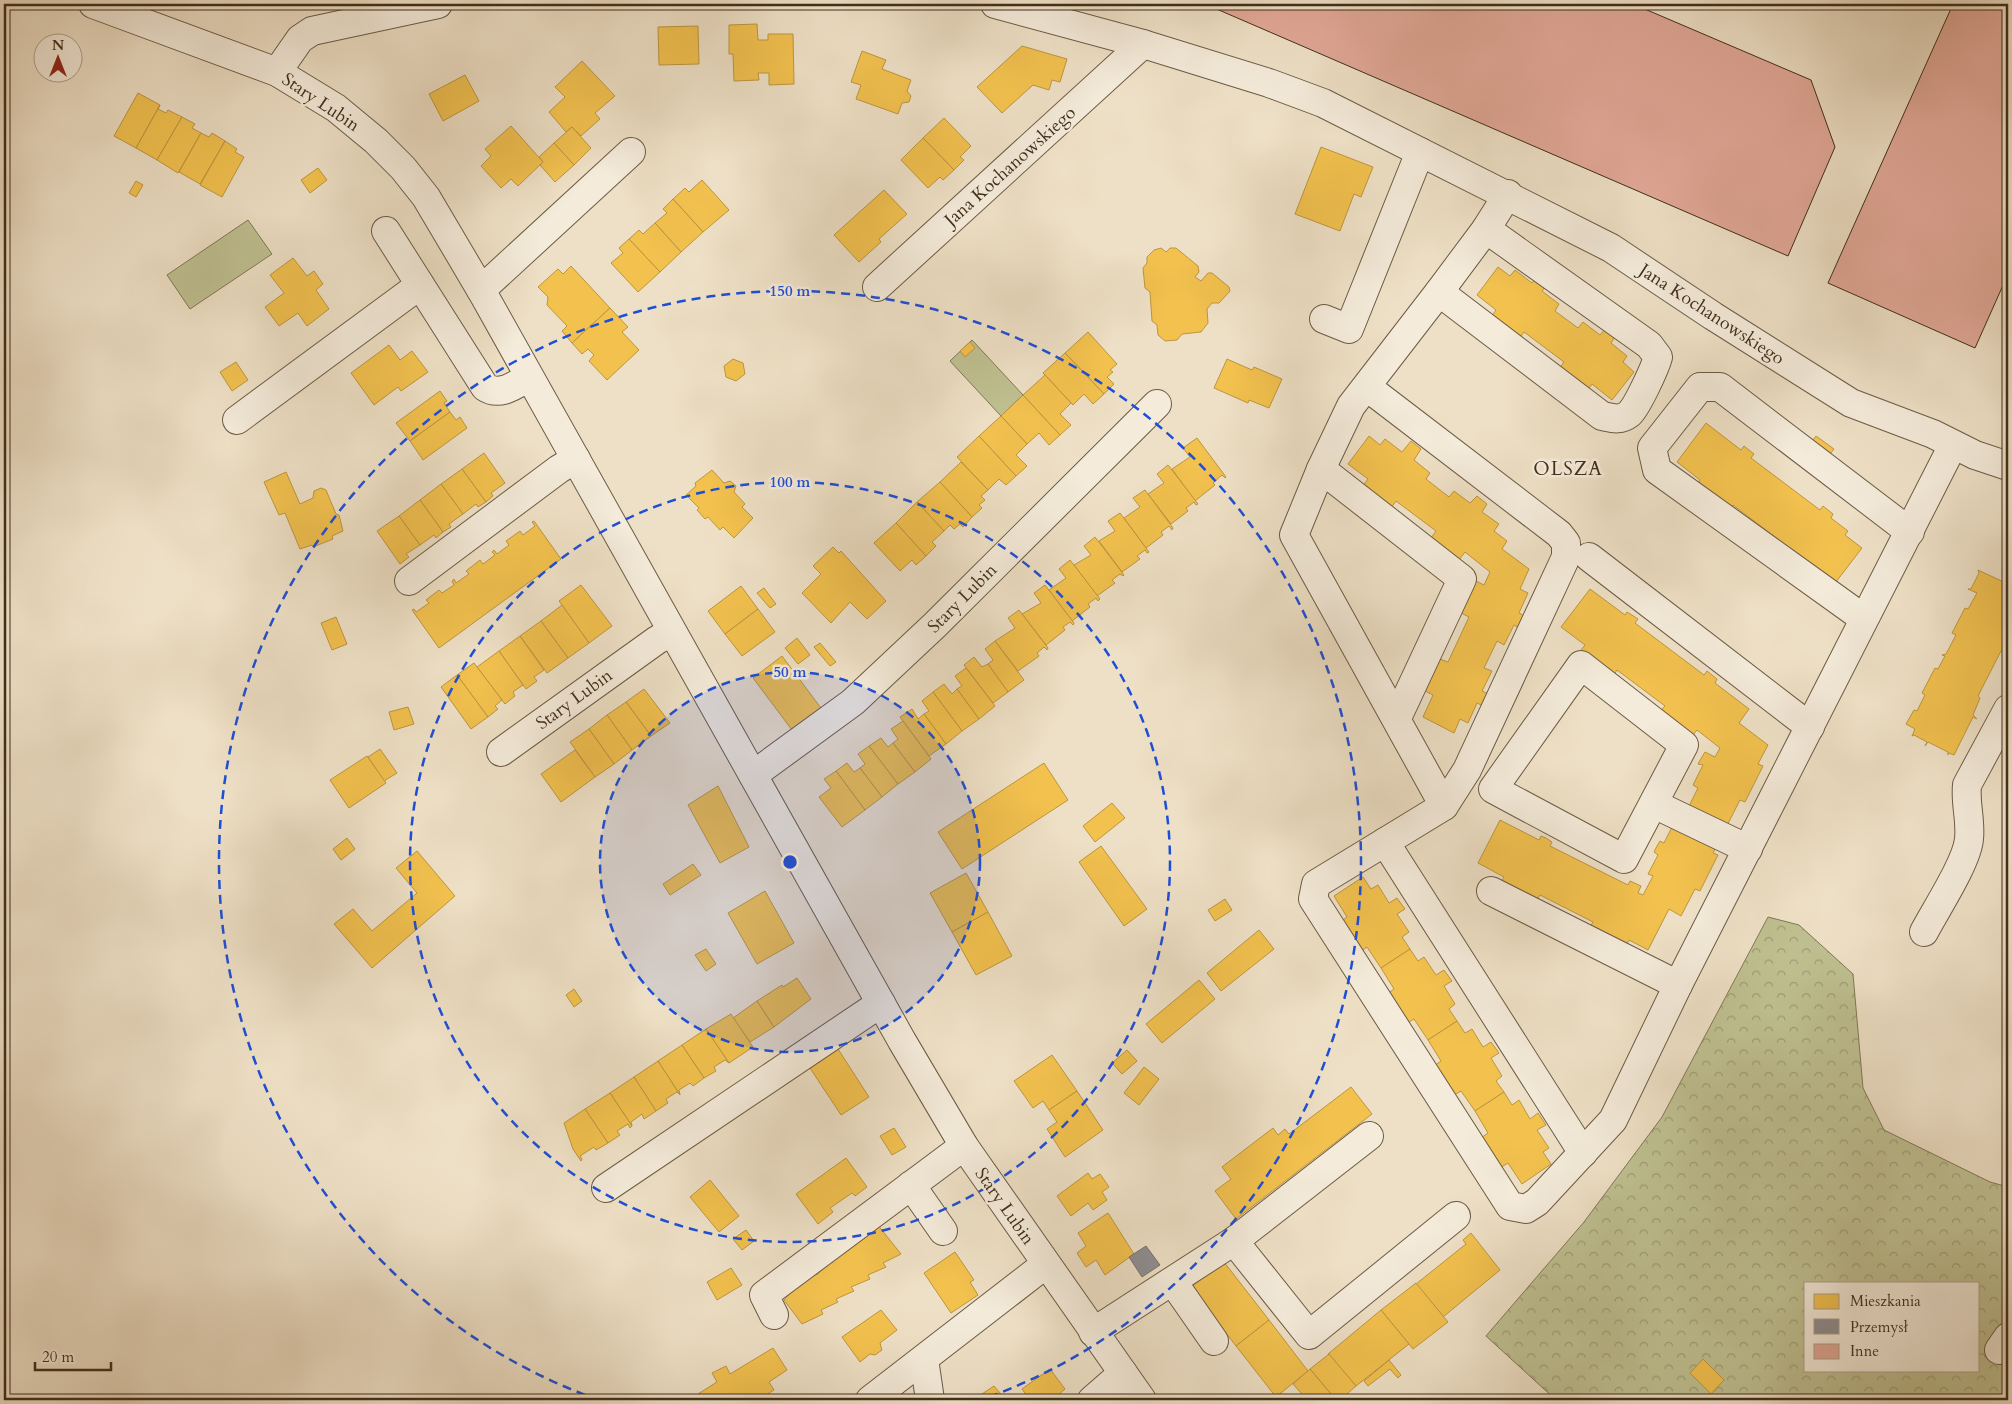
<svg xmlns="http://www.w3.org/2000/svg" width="2012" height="1404" font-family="Cardo,serif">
<defs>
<pattern id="forest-crowns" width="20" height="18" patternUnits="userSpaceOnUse" patternTransform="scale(1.25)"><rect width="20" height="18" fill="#bfc091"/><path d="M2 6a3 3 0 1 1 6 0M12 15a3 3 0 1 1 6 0" fill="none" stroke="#9d9c76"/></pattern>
</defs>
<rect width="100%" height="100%" fill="#eee0c6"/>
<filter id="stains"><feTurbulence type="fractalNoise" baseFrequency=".004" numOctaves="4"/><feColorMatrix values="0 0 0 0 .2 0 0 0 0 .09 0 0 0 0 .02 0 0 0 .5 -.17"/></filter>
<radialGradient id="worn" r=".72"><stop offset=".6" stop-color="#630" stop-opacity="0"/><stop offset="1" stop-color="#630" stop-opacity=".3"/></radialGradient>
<g fill="#bfc091" stroke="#807856">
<path d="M248,220L272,254L190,309L167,275Z"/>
<path d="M972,340L1023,395L1001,416L950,361Z"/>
</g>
<path fill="url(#forest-crowns)" stroke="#807856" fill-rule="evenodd" d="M1768,917L1799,925L1853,974L1863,1088L1884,1130L1990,1182L2008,1187V1400H1556L1486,1336L1584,1222L1662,1117ZM1806,1283H1978V1370H1806Z"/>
<g fill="#f2c14e" stroke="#bd953e">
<path d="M757,24L758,40H768V34H793L794,84L769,85V73H758L759,80L734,81L733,54H729V25Z"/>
<path d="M698,26L699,64L659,65L658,27Z"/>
<path d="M1022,46L1067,59L1060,82L1052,80L1049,90L1033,85L1002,113L977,87Z"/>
<path d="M862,51L886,60L882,69L911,80L907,91L911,96L909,102L902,103L898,114L856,99L861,85L851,82Z"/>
<path d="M582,61L615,96L595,113L600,119L581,136L572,127L566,132L549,112L565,97L555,87Z"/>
<path d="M465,75L479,101L443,121L429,94Z"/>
<path d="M138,93L160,105L136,148L114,136Z"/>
<path d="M160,105L158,109L166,113L168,110L182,117L157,160L136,148Z"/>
<path d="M182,117L195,124L192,128L201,133L178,173L157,160Z"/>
<path d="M944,118L971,146L960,157L964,160L954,170L923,138Z"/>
<path d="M511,126L543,162L518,186L511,179L501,188L481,166L491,156L485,149Z"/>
<path d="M572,127L591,148L574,165L554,143Z"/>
<path d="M201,133L209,137L212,133L225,141L200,184L179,172Z"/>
<path d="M923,138L954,170L943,180L940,177L928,188L901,160Z"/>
<path d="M225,141L237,149L235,152L244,157L222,197L200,185Z"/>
<path d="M554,143L574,165L555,182L540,165L543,162L539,157Z"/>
<path d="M1321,147L1373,167L1361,197L1354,194L1340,231L1295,214Z"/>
<path d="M318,168L327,180L310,193L301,180Z"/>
<path d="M702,180L729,210L703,232L673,199L685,188L689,192Z"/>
<path d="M136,181L143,185L136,197L129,193Z"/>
<path d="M884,190L907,214L879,239L881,242L859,262L834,235Z"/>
<path d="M673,199L703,232L681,252L655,223L667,213L663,209Z"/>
<path d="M655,223L681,252L660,272L629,239L639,230L643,234Z"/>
<path d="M629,239L660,272L638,292L611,263L623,253L619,248Z"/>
<path d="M1161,248L1166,252L1170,248H1176L1198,266L1199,272L1195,277L1201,281L1208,273H1212L1229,287L1230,291L1219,303H1212L1207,309L1208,323L1201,332L1182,334L1177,340L1165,341L1158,335L1157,325L1152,321L1150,292L1145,288L1143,268L1147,263V257L1154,250Z"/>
<path d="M293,258L307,276L314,271L323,284L316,290L329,309L307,326L298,313L279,326L265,307L284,293L270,275Z"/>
<path d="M571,266L610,308L572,343L562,331L567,326L547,305L548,297L538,287L558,269L563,274Z"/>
<path d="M1498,267L1510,276L1515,270L1532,283L1538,276L1548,284L1542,291L1559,304L1555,311L1578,328L1583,322L1600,335L1606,328L1616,335L1611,343L1627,356L1623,362L1634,372L1612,400L1592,384L1586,392L1558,370L1564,362L1524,332L1519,339L1491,317L1496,310L1477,295Z"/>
<path d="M610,308L628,327L622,332L639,350L607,380L589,361L594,355L588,349L582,354L572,343Z"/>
<path d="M1088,332L1117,364L1110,370L1113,372L1107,377L1114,384L1104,394L1065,353Z"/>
<path d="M970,342L975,348L965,357L960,351Z"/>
<path d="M389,345L400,360L412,351L428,372L401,391L398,387L374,405L351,373Z"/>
<path d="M1065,353L1104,394L1093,404L1084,394L1073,405L1043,373Z"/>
<path d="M733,359L743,363L745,374L736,381L726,377L724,366Z"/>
<path d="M1227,359L1252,370L1254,367L1282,379L1269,408L1249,400L1248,403L1214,388Z"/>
<path d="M236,362L248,380L232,391L220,372Z"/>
<path d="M1045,375L1071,403L1060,414L1071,425L1060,435L1023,395Z"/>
<path d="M440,391L447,401L444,403L450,412L410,441L396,423Z"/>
<path d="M1023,395L1060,435L1049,445L1039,433L1027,444L1001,416Z"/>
<path d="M450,412L456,420L460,417L467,428L423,460L410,441Z"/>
<path d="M1001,416L1027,444L1016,455L1027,466L1016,476L979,436Z"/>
<path d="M1706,423L1741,450L1744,446L1754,454L1751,458L1820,510L1823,506L1833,514L1831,518L1848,531L1845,535L1862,548L1836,582L1776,545L1779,540L1733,505L1729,509L1697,485L1700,480L1677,462Z"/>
<path d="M979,436L1016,476L1006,485L999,479L988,490L957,457Z"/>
<path d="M1369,436L1380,445L1385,439L1402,452L1411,441L1421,449L1414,460L1430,473L1426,479L1449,497L1454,491L1470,503L1477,496L1487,504L1482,512L1499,524L1494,531L1507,541L1502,549L1529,569L1520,589L1528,593L1519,613L1527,617L1521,629L1514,625L1504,645L1497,641L1484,668L1492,671L1482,691L1491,695L1485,707L1477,703L1468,723L1460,719L1454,733L1423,717L1433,695L1425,691L1440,659L1448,662L1469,617L1461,613L1476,581L1484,585L1490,572L1465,552L1459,560L1431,538L1436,531L1396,501L1391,508L1362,487L1368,479L1348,464Z"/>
<path d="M1816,436L1834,449L1827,458L1809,445Z"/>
<path d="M1197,438L1226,477L1225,478L1222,475L1213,483L1215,485L1195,501L1172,469L1190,457L1183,448Z"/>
<path d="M484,453L505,483L491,493L493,496L486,502L462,469Z"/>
<path d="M961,462L988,490L981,496L985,500L979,505L982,508L972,517L940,482Z"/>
<path d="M1168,465L1198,504L1196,505L1194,502L1186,508L1188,511L1171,524L1148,494L1164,483L1157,474Z"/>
<path d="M462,469L486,502L478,507L476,504L463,514L441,484Z"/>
<path d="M712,470L724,483L730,481L736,486L734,492L745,504L742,507L753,518L734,538L723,527L720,530L708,517L705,519L697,510L699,508L686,495L696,486L695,483Z"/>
<path d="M286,472L300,504L313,498L314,491L321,488L326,490L336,514L339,515L343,531L332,536L333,539L313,547L312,545L300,549L285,513L279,515L264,482Z"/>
<path d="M940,482L972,517L963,527L960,524L954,529L950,525L944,531L917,502Z"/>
<path d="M441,484L463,514L449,524L451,527L443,532L420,500Z"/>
<path d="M1145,490L1173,528L1172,530L1169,526L1161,532L1163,535L1146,548L1124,518L1140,507L1133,498Z"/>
<path d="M420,500L443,532L436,538L434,535L420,545L399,516Z"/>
<path d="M917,502L944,531L932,542L936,546L926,556L896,523Z"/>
<path d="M1120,513L1149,552L1147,553L1145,550L1137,556L1140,559L1122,572L1099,541L1115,531L1108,521Z"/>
<path d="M399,516L420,545L406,554L409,557L400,564L377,531Z"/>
<path d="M534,521L561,559L439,648L412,610L414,609L416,612L429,603L426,600L439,590L442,593L454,585L452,581L454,579L456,583L469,574L466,571L480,560L483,564L495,555L492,552L494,550L497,554L509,545L506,541L520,531L523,535L535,526L532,522Z"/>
<path d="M896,523L926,556L916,565L912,560L900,571L874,543Z"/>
<path d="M1095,537L1124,575L1123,576L1120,574L1112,580L1115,583L1097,596L1074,565L1091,555L1084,546Z"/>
<path d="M833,547L839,553L841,551L886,601L867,619L850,602L831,623L802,593L821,574L813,566Z"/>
<path d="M1070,560L1100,599L1098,601L1096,598L1088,604L1090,607L1072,621L1049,590L1066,578L1059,569Z"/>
<path d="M1978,570L2008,584V647L2003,652L2001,651L1978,696L1980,698L1973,715L1977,719L1973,717L1954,755L1949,753L1948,755V752L1928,742L1925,746L1927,742L1914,735L1912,736L1915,729L1906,724L1914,710L1917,711L1925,695L1922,693L1935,668L1938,669L1945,656L1942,655L1946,654L1956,635L1952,633L1965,608L1968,609L1977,593L1968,589H1971L1979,573Z"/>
<path d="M581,585L612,626L589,643L559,601Z"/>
<path d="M1045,585L1074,623L1073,625L1070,622L1063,627L1065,630L1046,645L1022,614L1041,603L1034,593Z"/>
<path d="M741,586L758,609L725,634L708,611Z"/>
<path d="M764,588L776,604L770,608L757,593Z"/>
<path d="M1590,589L1625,615L1627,612L1638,619L1635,623L1704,675L1707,671L1717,679L1715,683L1749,709L1739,723L1768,745L1758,764L1763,766L1745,802L1740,800L1713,853L1718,855L1700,891L1695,889L1681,916L1669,909L1648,950L1629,940L1626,946L1590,927L1593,922L1540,895L1537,900L1501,882L1504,877L1478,863L1500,820L1539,840L1541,836L1546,838L1552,842L1550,846L1628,885L1630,881L1641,886L1638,893L1643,895L1653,876L1648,874L1658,855L1654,852L1657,846L1660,841L1664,843L1674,823L1679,826L1698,788L1693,785L1703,765L1698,764L1702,757L1705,752L1715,757L1720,748L1697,730L1693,735L1661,710L1665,706L1617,670L1614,675L1581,650L1585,645L1561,627Z"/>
<path d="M562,605L589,643L568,658L541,621Z"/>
<path d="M758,609L775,632L742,656L725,634Z"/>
<path d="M1019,610L1048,648L1047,650L1044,647L1037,653L1039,656L1018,671L995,641L1015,628L1008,618Z"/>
<path d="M336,617L347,644L332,650L321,623Z"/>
<path d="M541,621L568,658L547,673L520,636Z"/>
<path d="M520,636L544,670L534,677L537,681L526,689L499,651Z"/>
<path d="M797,638L810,655L798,664L785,648Z"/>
<path d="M995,641L1024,680L1008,692L988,664L993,660L985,649Z"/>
<path d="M820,643L836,662L830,666L814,647Z"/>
<path d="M499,651L523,685L513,692L515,696L505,704L477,667Z"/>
<path d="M782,656L821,708L792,730L753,678Z"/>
<path d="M974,657L982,667L988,664L1008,692L993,703L964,665Z"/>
<path d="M474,663L502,700L495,706L498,709L488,717L457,675Z"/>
<path d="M966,668L995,706L979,719L957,689L962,686L955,676Z"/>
<path d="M457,675L488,717L471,729L441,687Z"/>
<path d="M944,684L952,694L957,689L979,719L962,731L933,692Z"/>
<path d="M644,689L670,723L651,736L626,702Z"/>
<path d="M933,692L962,731L946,744L924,714L929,711L922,701Z"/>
<path d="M626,702L651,736L632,750L607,715Z"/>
<path d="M408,707L414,724L394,730L389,712Z"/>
<path d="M912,709L918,719L924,714L946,744L929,756L900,717Z"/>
<path d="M607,715L632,750L614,764L589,729Z"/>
<path d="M903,721L931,759L915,772L893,743L898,739L891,729Z"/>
<path d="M589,729L614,764L595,777L570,742Z"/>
<path d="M881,738L888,747L893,743L915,772L898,784L869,746Z"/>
<path d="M869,746L898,784L882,797L860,768L865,764L858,754Z"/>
<path d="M380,749L397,773L384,781L368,757Z"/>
<path d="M575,750L595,777L561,802L541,774Z"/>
<path d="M367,756L386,783L349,808L330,780Z"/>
<path d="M847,763L854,772L860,768L882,797L865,810L836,771Z"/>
<path d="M1044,763L1068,800L962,869L938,832Z"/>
<path d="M836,771L865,810L842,827L819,797L831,788L824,779Z"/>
<path d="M718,786L749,847L720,863L688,805Z"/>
<path d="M1112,803L1125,818L1095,842L1083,826Z"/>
<path d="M347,838L355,849L341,860L333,849Z"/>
<path d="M1101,846L1147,909L1124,926L1079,862Z"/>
<path d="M417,851L455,896L372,968L334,924L353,909L372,931L417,893L396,868Z"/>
<path d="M693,864L701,875L670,895L663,884Z"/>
<path d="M966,873L988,912L952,932L930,893Z"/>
<path d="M1363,877L1371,889L1378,885L1389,903L1397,898L1405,909L1397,914L1409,932L1402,937L1410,949L1381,968L1367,947L1360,952L1340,922L1347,917L1334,896Z"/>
<path d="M765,891L794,943L757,964L728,913Z"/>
<path d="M1225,899L1232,910L1215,921L1208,910Z"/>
<path d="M988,912L1012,956L976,975L952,932Z"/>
<path d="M1259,930L1274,949L1221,991L1207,973Z"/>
<path d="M706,949L716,964L706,971L695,955Z"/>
<path d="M1410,949L1418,961L1424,957L1436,975L1444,970L1452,981L1444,986L1455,1004L1449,1009L1457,1021L1428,1040L1414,1019L1406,1024L1387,994L1394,989L1381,968Z"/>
<path d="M797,978L811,999L774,1027L757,1001L782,985L783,987Z"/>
<path d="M1199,980L1215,999L1162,1043L1146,1024Z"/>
<path d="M574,989L582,1001L574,1007L566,995Z"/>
<path d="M757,1001L774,1027L750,1042L733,1018Z"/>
<path d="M731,1014L753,1047L729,1063L706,1029Z"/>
<path d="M1457,1021L1465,1033L1472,1029L1483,1047L1491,1042L1499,1053L1491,1058L1502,1076L1496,1081L1504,1092L1475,1111L1461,1091L1453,1096L1434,1066L1441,1061L1428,1040Z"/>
<path d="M706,1029L729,1063L725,1060L714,1067L716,1071L704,1078L682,1045Z"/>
<path d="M682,1045L704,1078L693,1086L690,1083L679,1090L680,1095L658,1061Z"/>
<path d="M838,1049L869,1097L841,1115L810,1068Z"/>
<path d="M1127,1050L1137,1061L1122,1074L1112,1063Z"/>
<path d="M1052,1055L1077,1091L1049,1110L1043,1101L1033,1108L1014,1081Z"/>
<path d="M658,1061L680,1095L677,1092L666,1099L668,1103L656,1111L634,1077Z"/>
<path d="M1144,1067L1159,1079L1139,1105L1124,1093Z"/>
<path d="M634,1077L656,1111L644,1119L642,1114L631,1122L632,1126L610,1093Z"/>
<path d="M1351,1087L1372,1114L1236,1219L1215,1191L1231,1179L1222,1167L1273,1128L1278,1135L1285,1129L1289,1134Z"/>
<path d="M1077,1091L1103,1130L1065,1157L1047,1129L1057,1122L1049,1110Z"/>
<path d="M1504,1092L1512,1105L1519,1100L1530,1119L1538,1113L1546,1125L1537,1130L1549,1148L1543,1152L1551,1164L1522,1184L1508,1163L1500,1168L1481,1138L1488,1133L1475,1111Z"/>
<path d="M610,1093L632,1126L630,1128L628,1124L617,1131L620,1135L608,1143L585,1109Z"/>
<path d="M585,1109L608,1143L596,1150L594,1147L580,1156L582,1159L581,1161L573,1149L564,1123Z"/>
<path d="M894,1128L906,1147L892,1155L880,1136Z"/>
<path d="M846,1158L867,1187L855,1196L852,1193L830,1208L833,1212L818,1224L796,1194Z"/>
<path d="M1088,1173L1092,1179L1100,1174L1109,1187L1102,1192L1107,1200L1093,1210L1088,1203L1071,1216L1057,1196Z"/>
<path d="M710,1180L739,1216L719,1232L690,1197Z"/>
<path d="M1108,1213L1134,1254L1105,1275L1096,1260L1086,1267L1077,1253L1086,1246L1078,1233Z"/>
<path d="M877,1224L901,1254L883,1263L886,1267L868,1275L870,1279L851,1287L854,1291L836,1299L838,1302L821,1310L823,1314L802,1324L784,1300L799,1283L801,1286L814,1271L817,1275L830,1260L832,1263L846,1247L848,1251L862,1236L864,1239Z"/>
<path d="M746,1230L754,1241L742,1250L733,1239Z"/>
<path d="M1471,1233L1500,1270L1443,1317L1416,1284L1466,1244L1463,1240Z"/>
<path d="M955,1252L974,1280L970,1282L978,1295L951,1313L924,1273Z"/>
<path d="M1224,1262L1269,1320L1236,1346L1191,1287Z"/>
<path d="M731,1268L742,1285L717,1300L707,1282Z"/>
<path d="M1416,1283L1448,1322L1413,1349L1381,1310Z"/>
<path d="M881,1310L897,1330L880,1343L882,1350L875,1355L870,1354L860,1362L842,1337Z"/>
<path d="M1381,1310L1409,1344L1356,1386L1328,1354Z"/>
<path d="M1269,1320L1308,1371L1276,1397L1236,1346Z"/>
<path d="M773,1348L787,1370L769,1382L774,1390L758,1400H702L698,1394L717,1382L712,1373L726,1366L730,1374Z"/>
<path d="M1329,1354L1356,1386L1340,1400H1336L1310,1369Z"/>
<path d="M1703,1359L1724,1380L1711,1394L1690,1373Z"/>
<path d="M1389,1360L1401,1375L1398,1378L1390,1369L1368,1386L1364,1381Z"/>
<path d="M1050,1369L1065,1389L1052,1400H1030L1022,1389Z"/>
<path d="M1310,1369L1336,1400H1307L1293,1384Z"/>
<path d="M994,1386L1006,1400H973Z"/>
</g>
<path fill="#8d8d92" stroke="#76716e" d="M1146,1246L1160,1265L1142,1277L1129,1257Z"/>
<g fill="#e1a897" stroke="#402f1a">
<path d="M1205,4H1633L1811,80L1835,147L1788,256Z"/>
<path d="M1953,4H2008V274L1975,348L1828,283Z"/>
</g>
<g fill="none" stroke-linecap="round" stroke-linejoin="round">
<g stroke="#6c5b45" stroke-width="30">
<g id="minor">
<path d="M93,4L277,72L336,108L376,141L403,168L426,197L481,290L902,1041L964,1146L1142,1400"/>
<path d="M995,4L1143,44L1269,83L1323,103L1611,248L1713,316L1851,403L1933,434L1975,455L2008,466"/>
<path d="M277,72L300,39L312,31L438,4"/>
<path d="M386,231L485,387C500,397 515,385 529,377"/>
<path d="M877,287L1143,44"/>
<path d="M481,290L631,152"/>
<path d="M1439,292L1602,416C1612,418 1620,421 1629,414C1637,407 1655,368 1658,357L1649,345L1486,229"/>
<path d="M1324,319L1349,329L1420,152"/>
<path d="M1367,387L1559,534L1566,543V557L1467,770L1444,806L1294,535L1321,469L1351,406L1439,292L1486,229L1508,194"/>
<path d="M237,420L420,285"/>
<path d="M1321,469L1462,579L1397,718"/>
<path d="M1589,557L1810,727"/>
<path d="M409,581L559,469L576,459"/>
<path d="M1863,618L1657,470L1652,448L1700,387H1720L1910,532"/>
<path d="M1581,665L1684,745L1624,859L1493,789Z"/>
<path d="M501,752L657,640L672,632"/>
<path d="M753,775L853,702L935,625L1157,404"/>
<path d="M1654,804L1748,849"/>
<path d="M1444,806L1385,842L1583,1153"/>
<path d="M1385,842L1316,884L1313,899L1510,1206L1526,1209L1537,1202L1613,1120L1678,985L1953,445"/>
<path d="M1491,891L1678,985"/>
<path d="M1924,932C1936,909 1967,862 1969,839C1971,820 1965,803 1967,785L2008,709"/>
<path d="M911,1185L943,1231"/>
<path d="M606,1188L881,1003"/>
<path d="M1234,1241L1309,1335L1456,1216"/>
<path d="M1173,1282L1214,1341"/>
<path d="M774,1315L764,1295L964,1146"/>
<path d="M1093,1332L1234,1241L1369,1136"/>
<path d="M1999,1350L2008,1337"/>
<path d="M924,1359L930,1400"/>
<path d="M870,1400L1046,1264"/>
<path d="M1092,1400L1123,1373"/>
</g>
</g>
<use href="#minor" stroke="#f4ebda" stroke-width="28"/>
</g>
<circle cx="790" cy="862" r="190" fill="#1d4ed8" fill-opacity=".12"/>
<g fill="none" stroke="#1d4ed8" stroke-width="2.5" stroke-dasharray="9 6">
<circle cx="790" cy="862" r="190"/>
<circle cx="790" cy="862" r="380"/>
<path d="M599 1400A571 571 0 1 1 981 1400"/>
</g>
<g text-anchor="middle" stroke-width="5" stroke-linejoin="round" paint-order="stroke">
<g font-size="18" fill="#402f1a" stroke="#f4ebda">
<text transform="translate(321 102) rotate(34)" y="6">Stary Lubin</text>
<text transform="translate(1010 166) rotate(-42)" y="6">Jana Kochanowskiego</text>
<text transform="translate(1712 314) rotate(33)" y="6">Jana Kochanowskiego</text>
<text transform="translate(962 598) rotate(-45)" y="6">Stary Lubin</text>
<text transform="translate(574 699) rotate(-36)" y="6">Stary Lubin</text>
<text transform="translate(1005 1206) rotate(55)" y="6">Stary Lubin</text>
</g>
<g font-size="19" letter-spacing="1" fill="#402f1a" stroke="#f4ebda">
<text x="1568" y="475">OLSZA</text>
</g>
</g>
<circle cx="790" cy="862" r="8" fill="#1d4ed8" stroke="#f4ebda" stroke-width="2.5"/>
<g font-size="15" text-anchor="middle" font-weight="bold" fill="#1d4ed8" stroke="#f4ebda" stroke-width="5" stroke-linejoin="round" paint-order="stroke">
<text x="790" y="296">150 m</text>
<text x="790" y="487">100 m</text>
<text x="790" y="677">50 m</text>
</g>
<rect width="2012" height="1404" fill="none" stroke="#eee0c6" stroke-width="20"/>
<rect x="5" y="5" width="2002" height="1394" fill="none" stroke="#402f1a" stroke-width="2.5"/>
<rect x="10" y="10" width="1992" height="1384" fill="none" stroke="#402f1a"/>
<rect x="1804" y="1282" width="175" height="90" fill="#f4ebda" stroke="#aca08d"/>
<rect x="1814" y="1294" width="25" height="15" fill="#f2c14e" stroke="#aca08d"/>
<text x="1850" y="1306" font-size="15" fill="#402f1a">Mieszkania</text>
<rect x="1814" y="1319" width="25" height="15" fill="#8d8d92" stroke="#aca08d"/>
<text x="1850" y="1332" font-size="15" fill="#402f1a">Przemysł</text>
<rect x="1814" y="1344" width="25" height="15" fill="#e1a897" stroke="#aca08d"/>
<text x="1850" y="1356" font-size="15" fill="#402f1a">Inne</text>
<g transform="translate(58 58)"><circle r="24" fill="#f4ebda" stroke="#aca08d"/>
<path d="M0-4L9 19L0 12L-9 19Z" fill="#8f2418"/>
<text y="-8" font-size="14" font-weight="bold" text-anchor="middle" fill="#402f1a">N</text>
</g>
<path d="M35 1362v8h76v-8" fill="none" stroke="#402f1a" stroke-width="2.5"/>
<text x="42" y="1362" font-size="15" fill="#402f1a" stroke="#f4ebda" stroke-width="4" paint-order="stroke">20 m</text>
<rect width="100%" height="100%" filter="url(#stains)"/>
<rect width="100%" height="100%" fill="url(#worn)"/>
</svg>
